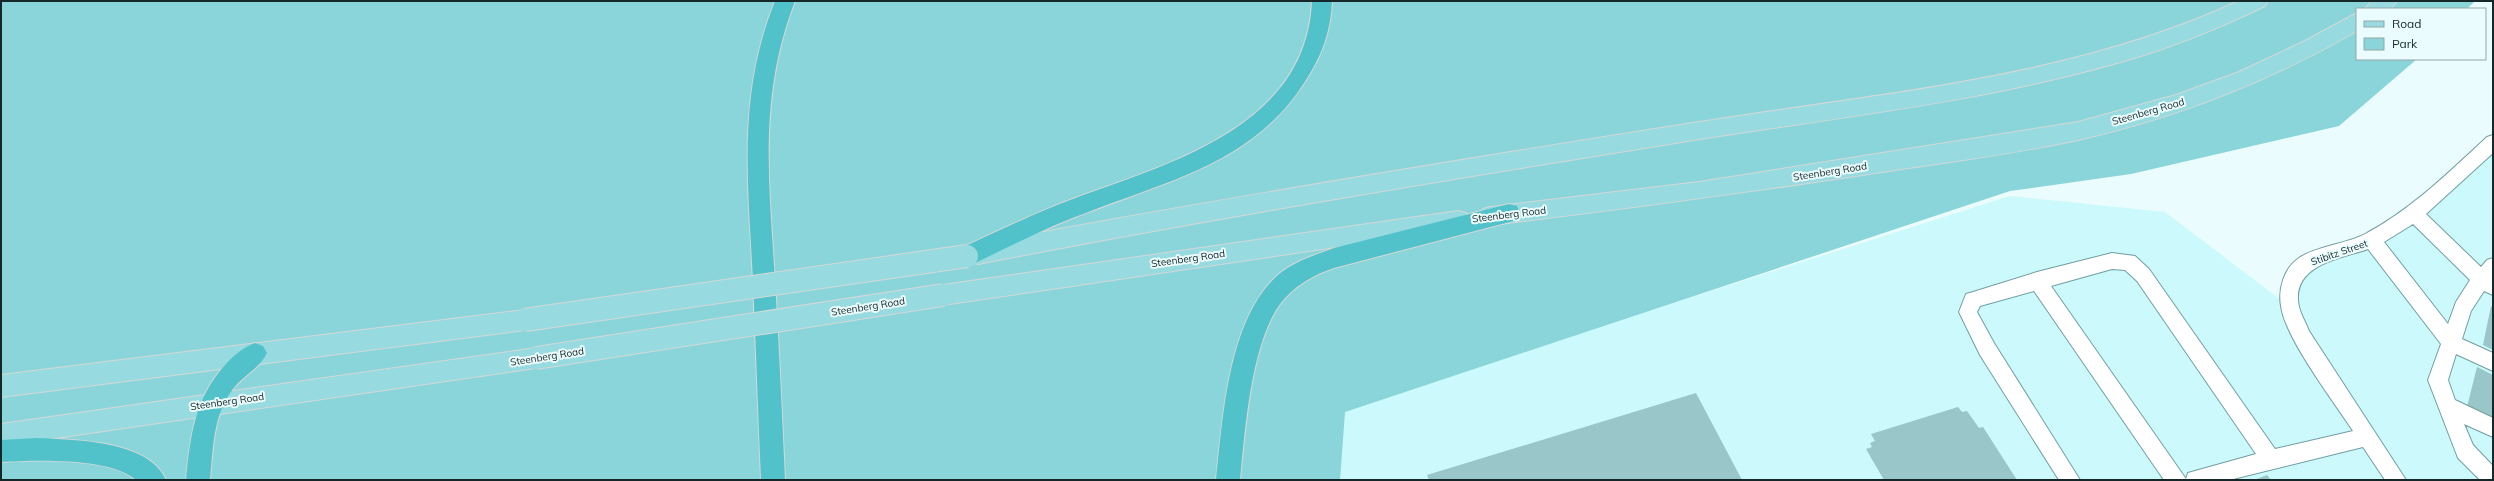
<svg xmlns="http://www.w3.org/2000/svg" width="2494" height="481" font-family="Mulish,sans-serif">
<rect width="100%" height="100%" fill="#eafcfd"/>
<path fill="#cbf9fc" d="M2493,142V480H1338L1343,408L2010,196L2165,212L2290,307L2294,275L2372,240Z"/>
<path fill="#89d5da" d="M1,1H2475L2467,9H2357V59H2417L2339,126L2131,174L2010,191L1345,412L1340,480H1Z"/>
<g fill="#98c6c9">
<path d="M2491,306L2493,308V350L2483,345Z"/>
<path d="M2477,367L2493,375V419L2467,407Z"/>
<path d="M1696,393L1742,480H1429L1427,475Z"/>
<path d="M1958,407L1962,412L1967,411L1979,428L1983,427L2017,480H1884L1866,449L1872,447L1870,443L1875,441L1871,434Z"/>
<path d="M2267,475L2271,480H2254Z"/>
</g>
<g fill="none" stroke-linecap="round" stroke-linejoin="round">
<g stroke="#719ea1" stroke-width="2">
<path id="service" d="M2493,135V153L2426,214L2481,267L2487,260L2493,258V295L2484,291L2471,311L2462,339L2493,353V371L2456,354L2448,380L2455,400L2493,418V437L2464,424L2473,445L2493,466V480H2480L2458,458L2428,380L2441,344L2368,249C2339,259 2290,265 2299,307C2301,315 2306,323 2309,331L2406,480H2385L2363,447L2229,480H2164L2034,291L1980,306L1977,312L1994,343L2080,480H2059L1980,355L1959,312L1966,294L1973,292L2037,272L2112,253L2135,256L2149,269L2275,449L2353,431C2334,402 2285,338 2281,306C2278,289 2284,268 2299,258C2316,246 2348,244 2367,233C2413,208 2449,172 2487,137ZM2413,224L2470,280L2456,302L2448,324L2384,242ZM2112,269L2125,270L2137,281L2256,454L2195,471L2188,473L2186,479L2051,286Z"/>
</g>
<g stroke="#d5d8d8" stroke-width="2">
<g id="primary">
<path d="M2239,1H2268L2265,6C2217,29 2168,49 2117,63C1977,103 1831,118 1688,141C1451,179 1214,218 978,264L970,261L967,254L970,247L978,244C1218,199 1458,160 1699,122C1881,93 2070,79 2239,1Z"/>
<path d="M2372,1H2397L2390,9H2365Z"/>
<path d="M2357,13V31C2270,81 2176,118 2078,140C2009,155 1939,163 1869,174C1743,193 1617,210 1491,225L1483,223L1480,216L1483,209L1491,207L1699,182L2078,122L2176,95L2239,72L2305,41Z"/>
<path d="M1458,211L1466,213L1469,220L1466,227L1458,229L943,305L935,302L932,295L935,288L943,285Z"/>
<path d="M525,310L533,313L536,320L533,327L525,330L1,397V375Z"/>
<path d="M536,348L544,351L548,358L544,365L536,368L1,446V424Z"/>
</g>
</g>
<g stroke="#d5d8d8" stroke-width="2">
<g id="motorway">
<path d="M775,1H795C758,96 769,182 775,281C779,347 782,414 785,480H761C758,414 756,347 753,281C748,181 737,96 775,1Z"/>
<path d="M1312,1H1332C1331,31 1321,58 1304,83C1254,161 1172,180 1091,211C1051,225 1013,245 975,263L967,266L959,263L956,256L959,249C998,231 1037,212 1078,197C1174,162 1307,125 1312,1Z"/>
<path d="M1509,204L1517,206L1520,213L1517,220L1334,268C1316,274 1299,283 1285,298C1251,335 1245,431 1240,480H1216C1223,418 1228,318 1279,274C1295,261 1315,255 1334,248Z"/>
<path d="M255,343L263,346L267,353C260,368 243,376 233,389C213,414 213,449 210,480H186C190,437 195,397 226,364C234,355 244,347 255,343Z"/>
<path d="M37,438C74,440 149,440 166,480H136C111,457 34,460 1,462V440Z"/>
</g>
</g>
<use href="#service" fill="#fff" fill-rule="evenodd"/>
<use href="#primary" fill="#97dadf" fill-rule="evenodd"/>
<use href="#motorway" fill="#52c2ca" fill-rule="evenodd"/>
<g stroke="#d5d8d8" stroke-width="24" stroke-linecap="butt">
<g id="primary-bridge">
<path d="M525,320L967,256"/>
<path d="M536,358L943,295"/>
</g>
</g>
<use href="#primary-bridge" stroke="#97dadf" stroke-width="22"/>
</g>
<g text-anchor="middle" stroke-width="4" stroke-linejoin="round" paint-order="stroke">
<g font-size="10" fill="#152729" stroke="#eafcfd">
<text transform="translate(2148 111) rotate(-16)" y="4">Steenberg Road</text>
<text transform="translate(1830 171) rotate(-9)" y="4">Steenberg Road</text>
<text transform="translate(1509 214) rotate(-7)" y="4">Steenberg Road</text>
<text transform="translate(2339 252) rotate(-19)" y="4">Stibitz Street</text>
<text transform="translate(1188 258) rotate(-8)" y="4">Steenberg Road</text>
<text transform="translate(868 306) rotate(-9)" y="4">Steenberg Road</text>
<text transform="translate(547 356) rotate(-9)" y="4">Steenberg Road</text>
<text transform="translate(227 401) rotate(-8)" y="4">Steenberg Road</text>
</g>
</g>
<rect width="2494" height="481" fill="none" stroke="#152729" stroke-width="4"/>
<rect x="2356" y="8" width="130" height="52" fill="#eafcfd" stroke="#95a7a8"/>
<rect x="2364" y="21" width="20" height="6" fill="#97dadf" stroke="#95a7a8"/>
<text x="2392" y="28" font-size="12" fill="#152729">Road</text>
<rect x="2364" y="38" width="20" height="12" fill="#89d5da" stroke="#95a7a8"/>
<text x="2392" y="48" font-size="12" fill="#152729">Park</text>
</svg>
